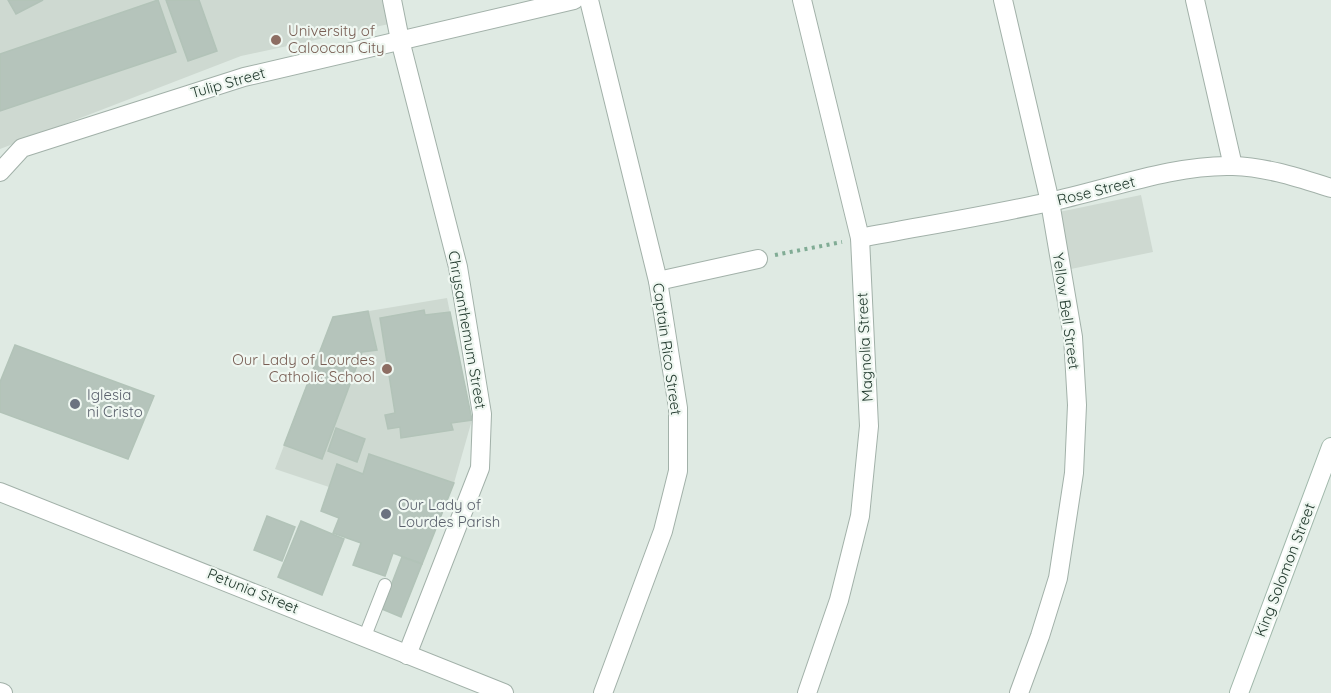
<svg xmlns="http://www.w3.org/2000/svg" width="1331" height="693" font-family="Quicksand,sans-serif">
<rect width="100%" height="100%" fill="#dfeae3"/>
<g fill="#ced9d1">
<path d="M0,0H384L389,24L241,56L0,149Z"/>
<path d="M1141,195L1153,252L1071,269L1059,212Z"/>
<path d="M447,298L472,420L454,483L370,454L363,474L337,464L329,487L275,469L333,317Z"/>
</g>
<g fill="#b5c4bb" stroke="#b2c3b8" stroke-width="1.5">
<path d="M8,0H43L16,14Z"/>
<path d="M158,0L176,52L0,111V54Z"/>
<path d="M166,0H199L217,51L188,61Z"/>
<path d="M424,310L425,315L450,312L472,420L451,423L453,430L401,438L400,427L388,429L385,415L395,413L380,318Z"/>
<path d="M368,311L377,350L362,352L322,459L284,445L333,317Z"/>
<path d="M15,345L154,396L128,459L0,412V382Z"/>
<path d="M336,428L365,439L357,462L328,451Z"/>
<path d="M369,454L454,483L422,564L393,553L385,576L353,565L361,543L333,533L339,518L321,511L337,464L363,474Z"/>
<path d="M267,516L295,527L282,561L254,550Z"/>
<path d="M301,521L344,539L322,595L278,577Z"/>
<path d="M402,557L422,564L401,617L382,609Z"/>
</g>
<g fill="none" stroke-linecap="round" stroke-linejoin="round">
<g stroke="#a2b1a9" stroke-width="14">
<path id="lane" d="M365,636L385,585"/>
</g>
<g stroke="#a2b1a9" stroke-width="20">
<g id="street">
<path d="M392,0L400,40L458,267L482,414L480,468L407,655"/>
<path d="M589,0L658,281L678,408V471L663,531L603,693"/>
<path d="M802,0L860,238L869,426L860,516L839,600L807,693"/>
<path d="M1003,0L1050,202L1073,337L1077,405L1074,473L1058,578L1040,636L1019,693"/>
<path d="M1195,0L1233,166"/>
<path d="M0,172L22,148L244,77L574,0"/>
<path d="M860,238C923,226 986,216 1049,202C1106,190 1175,164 1233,166C1267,167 1299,178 1331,188"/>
<path d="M658,281L758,259"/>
<path d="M0,492L504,693"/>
<path d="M0,692L3,693"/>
</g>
</g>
<g stroke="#a1b8ab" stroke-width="20">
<path id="secondary" d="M1239,693L1331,447"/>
</g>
<path stroke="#81ac95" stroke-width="4" stroke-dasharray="3 4.5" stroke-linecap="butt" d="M775,255L842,242"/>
<use href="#lane" stroke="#fff" stroke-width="12"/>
<use href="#street" stroke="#fff" stroke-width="18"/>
<use href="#secondary" stroke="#fff" stroke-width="18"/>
</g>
<g fill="#8d6e63" stroke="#eff7f1" stroke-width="2">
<circle cx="276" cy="40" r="6"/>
<circle cx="387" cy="369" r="6"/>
</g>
<g fill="#6b7280" stroke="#eff7f1" stroke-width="2">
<circle cx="75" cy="404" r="6"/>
<circle cx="386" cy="514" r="6"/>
</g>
<g text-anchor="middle" stroke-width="4.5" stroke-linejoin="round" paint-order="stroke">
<g font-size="15" fill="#785e54" stroke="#eff7f1" text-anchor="start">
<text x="288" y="36">University of<tspan x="288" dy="17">Caloocan City</tspan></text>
<text x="375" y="365" text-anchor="end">Our Lady of Lourdes<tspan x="375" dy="17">Catholic School</tspan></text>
</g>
<g font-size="15" fill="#21392d" stroke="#eff7f1">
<text transform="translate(228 83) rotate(-16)" y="5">Tulip Street</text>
<text transform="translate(1096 191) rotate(-14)" y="5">Rose Street</text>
<text transform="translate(1066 311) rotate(82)" y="5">Yellow Bell Street</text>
<text transform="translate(467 330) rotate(80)" y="5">Chrysanthemum Street</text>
<text transform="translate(865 347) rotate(-93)" y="5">Magnolia Street</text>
<text transform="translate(667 349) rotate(82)" y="5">Captain Rico Street</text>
<text transform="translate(1285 570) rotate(-69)" y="5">King Solomon Street</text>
<text transform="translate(253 591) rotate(22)" y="5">Petunia Street</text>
</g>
<g font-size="15" fill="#5b616d" stroke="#eff7f1" text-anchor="start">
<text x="87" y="400">Iglesia<tspan x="87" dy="17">ni Cristo</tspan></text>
<text x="398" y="510">Our Lady of<tspan x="398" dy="17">Lourdes Parish</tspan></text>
</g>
</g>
</svg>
